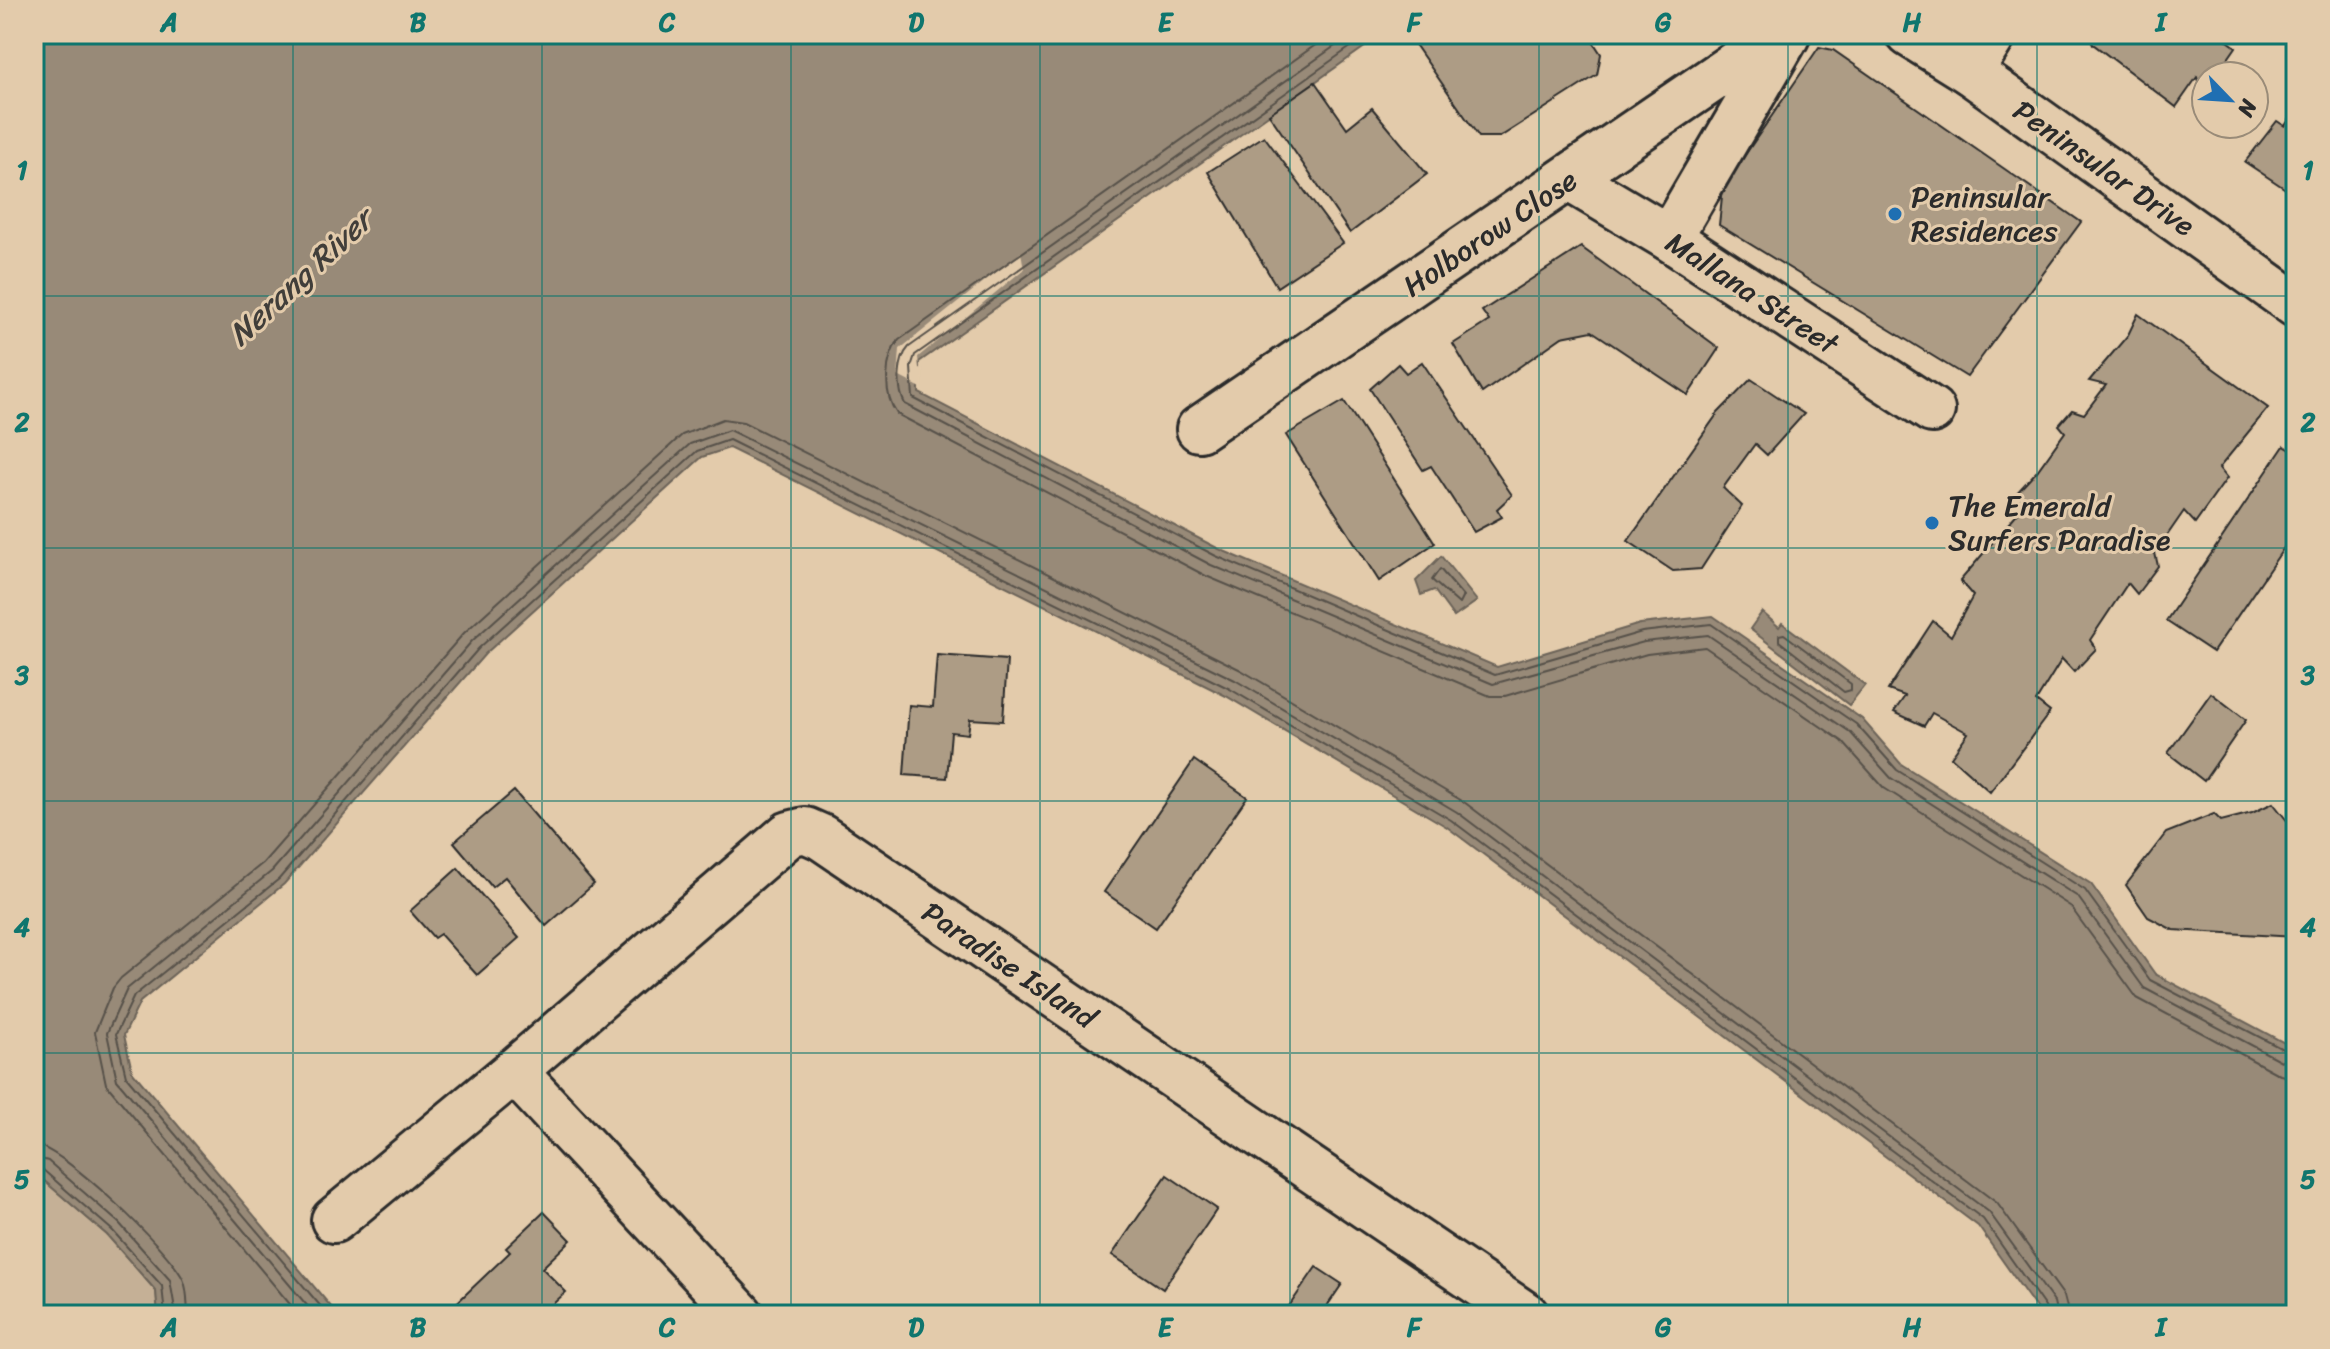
<svg xmlns="http://www.w3.org/2000/svg" width="2330" height="1349" font-family="Sriracha,sans-serif">
<rect width="100%" height="100%" fill="#e3cbab"/>
<filter id="ink" filterUnits="userSpaceOnUse"><feTurbulence type="fractalNoise" baseFrequency=".0125" numOctaves="2"/><feDisplacementMap in="SourceGraphic" scale="16" xChannelSelector="R" yChannelSelector="G"/><feConvolveMatrix kernelMatrix="1 2 1 2 8 2 1 2 1" color-interpolation-filters="sRGB"/></filter>
<g filter="url(#ink)">
<path fill="#c5b096" stroke="#786e60" stroke-width="2" d="M34,1172L107,1235L156,1291L158,1315H34Z"/>
<g fill="#988a78" stroke="#6c6459" stroke-width="2">
<path d="M34,34H1383L919,362V393L1219,549L1497,667L1640,624L1713,616L1862,719L1901,764L2091,884L2155,974L2296,1049V1315H2041L1978,1226L1447,827L1226,696L729,448L702,457L485,654L284,884L140,1002L124,1035L132,1071L338,1315H158L156,1291L107,1235L34,1172Z"/>
<path d="M1441,556L1477,601L1454,617L1434,590L1421,595L1416,581Z"/>
<path d="M1762,612L1779,627L1782,623L1865,685L1849,705L1750,629Z"/>
</g>
<path fill="#e3cbab" d="M1021,252L1024,269L918,357L919,368L923,370V389L898,376L900,349Z"/>
<g fill="none" stroke-linecap="round" stroke-linejoin="round">
<g stroke="#57514a" stroke-width="2">
<path d="M1331,34L899,340C884,358 883,395 897,414L1206,576L1490,696H1505L1647,654L1705,647L1842,741L1884,788L2070,906L2137,998L2280,1075L2296,1078"/>
<path d="M1352,34L909,347C897,360 897,389 905,404L1211,565L1493,684L1644,642L1708,635L1850,732L1891,778L2078,897L2144,988L2285,1063L2296,1066"/>
<path d="M1369,34L915,355L911,367L913,398L1216,556L1495,675L1642,632L1711,624L1856,724L1897,770L2085,890L2150,980L2296,1056"/>
<path d="M1440,569L1463,596L1459,604L1432,580Z"/>
<path d="M1779,635L1784,634L1851,684V690L1844,692L1779,641Z"/>
<path d="M34,1145C62,1146 170,1251 183,1279C188,1289 187,1303 188,1315"/>
<path d="M34,1157L48,1161L119,1223L170,1280L176,1315"/>
<path d="M34,1167L42,1169L112,1230L162,1286L165,1315"/>
<path d="M299,1315L106,1084L95,1032L113,988L121,978L263,863L464,633L682,435L723,419L743,422L1241,670L1464,802L1997,1203L2064,1296L2069,1315"/>
<path d="M315,1315L117,1080L107,1033L127,989L272,871L472,641L690,444L729,430L1235,680L1457,812L1989,1212L2054,1302L2057,1315"/>
<path d="M328,1315L126,1076L116,1034L134,996L279,879L479,648L697,451L729,440L1230,689L1451,820L1983,1219L2045,1307L2047,1315"/>
</g>
</g>
<g fill="#ad9c85" stroke="#2b2b2b" stroke-width="2">
<path d="M1416,34H1588L1601,54L1597,75L1500,137H1479L1412,40Z"/>
<path d="M2089,34H2227L2224,38L2236,47L2216,76H2206L2205,91L2197,77L2176,107L2093,44Z"/>
<path d="M1819,47L1833,50L2081,222L1967,377L1719,225L1723,187Z"/>
<path d="M1315,82L1347,128L1372,108L1427,174L1350,233L1269,114Z"/>
<path d="M2296,108V196L2245,162L2277,121L2285,126Z"/>
<path d="M1264,136L1343,243L1277,287L1208,172Z"/>
<path d="M1581,247L1719,348L1688,395L1592,331L1562,337L1482,393L1453,344L1489,321L1482,311Z"/>
<path d="M2138,314L2268,408L2219,468L2227,478L2195,523L2184,511L2155,553L2158,566L2137,594L2128,583L2090,640L2096,649L2074,672L2062,659L2036,701L2050,712L1990,792L1951,757L1968,733L1932,713L1924,726L1894,712L1905,696L1888,690L1933,621L1951,636L1973,596L1960,581L2025,504L2013,497L2037,471L2065,432L2059,425L2072,410L2084,414L2106,385L2089,381L2128,335Z"/>
<path d="M1422,362L1512,495L1497,509L1502,517L1474,532L1431,466L1423,470L1370,389L1398,364L1406,373Z"/>
<path d="M1751,379L1804,414L1767,455L1755,444L1723,488L1742,506L1701,569L1673,571L1628,541L1718,413Z"/>
<path d="M1344,401L1435,543L1379,581L1286,435Z"/>
<path d="M2284,446L2296,453V530L2213,652L2166,621Z"/>
<path d="M937,655L1007,660L1003,721L970,719L968,734L951,732L947,778L904,775L909,705L933,707Z"/>
<path d="M2211,693L2246,720L2204,781L2168,753Z"/>
<path d="M1194,760L1247,797L1156,928L1104,892Z"/>
<path d="M514,791L594,884L546,926L505,877L492,887L454,842Z"/>
<path d="M2273,803L2296,832V937L2173,930L2148,917L2126,885L2166,833L2214,814L2221,821L2252,813Z"/>
<path d="M458,868L519,938L477,975L440,934L434,938L410,911Z"/>
<path d="M1167,1175L1217,1209L1163,1289L1112,1255Z"/>
<path d="M544,1212L571,1240L542,1268L566,1292L541,1315H444L510,1252L506,1248Z"/>
<path d="M1316,1267L1342,1284L1321,1315H1283Z"/>
</g>
<g fill="none" stroke-linecap="round" stroke-linejoin="round">
<g stroke="#2b2b2b" stroke-width="50">
<g id="minor">
<path d="M1909,34L1970,72L2296,305"/>
<path d="M1970,72L1994,34"/>
<path d="M1570,179L1669,238L1932,410"/>
<path d="M1669,238L1787,36"/>
<path d="M1199,429L1779,34"/>
<path d="M514,1071L741,1315"/>
<path d="M334,1220L514,1071L789,834L805,830L821,837L1526,1315"/>
</g>
</g>
<use href="#minor" stroke="#e3cbab" stroke-width="44"/>
</g>
</g>
<path fill="none" stroke="#0f766e" stroke-width="2" stroke-opacity="0.55" d="M293,34V1315M542,34V1315M791,34V1315M1040,34V1315M1290,34V1315M1539,34V1315M1788,34V1315M2037,34V1315M34,296H2296M34,548H2296M34,801H2296M34,1053H2296"/>
<g fill="#1f6fb2" stroke="#e3cbab" stroke-width="3">
<circle cx="1895" cy="214" r="8"/>
<circle cx="1932" cy="523" r="8"/>
</g>
<g text-anchor="middle" stroke-width="6" stroke-linejoin="round" paint-order="stroke">
<g font-size="30" fill="#2b2b2b" stroke="#e3cbab">
<text transform="translate(2104 168) rotate(35)" y="10">Peninsular Drive</text>
<text transform="translate(1490 233) rotate(-34)" y="10">Holborow Close</text>
<text transform="translate(1752 293) rotate(33)" y="10">Mallana Street</text>
<text transform="translate(1009 965) rotate(34)" y="10">Paradise Island</text>
</g>
<g font-size="30" fill="#2b2b2b" stroke="#e3cbab" text-anchor="start">
<text x="1911" y="207">Peninsular<tspan x="1911" dy="34">Residences</tspan></text>
<text x="1948" y="516">The Emerald<tspan x="1948" dy="34">Surfers Paradise</tspan></text>
</g>
<g font-size="32" font-style="italic" fill="#413e3a" stroke="#e3cbab">
<text transform="translate(300 277) rotate(-43)" y="11">Nerang River</text>
</g>
</g>
<rect width="2330" height="1349" fill="none" stroke="#e3cbab" stroke-width="88"/>
<g transform="translate(2230 100) rotate(115)"><circle r="38" fill="#e3cbab" stroke="#998b78" stroke-width="2"/>
<path d="M0-6L14 30L0 20L-14 30Z" fill="#1f6fb2"/>
<text y="-12" font-size="22" font-weight="bold" text-anchor="middle" fill="#2b2b2b">N</text>
</g>
<rect x="44" y="44" width="2242" height="1261" fill="none" stroke="#0f766e" stroke-width="3"/>
<g font-size="26" text-anchor="middle" font-weight="bold" fill="#0f766e">
<text x="169" y="31">A</text>
<text x="418" y="31">B</text>
<text x="667" y="31">C</text>
<text x="916" y="31">D</text>
<text x="1165" y="31">E</text>
<text x="1414" y="31">F</text>
<text x="1663" y="31">G</text>
<text x="1912" y="31">H</text>
<text x="2161" y="31">I</text>
<text x="22" y="179">1</text>
<text x="2308" y="179">1</text>
<text x="22" y="431">2</text>
<text x="2308" y="431">2</text>
<text x="22" y="684">3</text>
<text x="2308" y="684">3</text>
<text x="22" y="936">4</text>
<text x="2308" y="936">4</text>
<text x="22" y="1188">5</text>
<text x="2308" y="1188">5</text>
<text x="169" y="1336">A</text>
<text x="418" y="1336">B</text>
<text x="667" y="1336">C</text>
<text x="916" y="1336">D</text>
<text x="1165" y="1336">E</text>
<text x="1414" y="1336">F</text>
<text x="1663" y="1336">G</text>
<text x="1912" y="1336">H</text>
<text x="2161" y="1336">I</text>
</g>
</svg>
